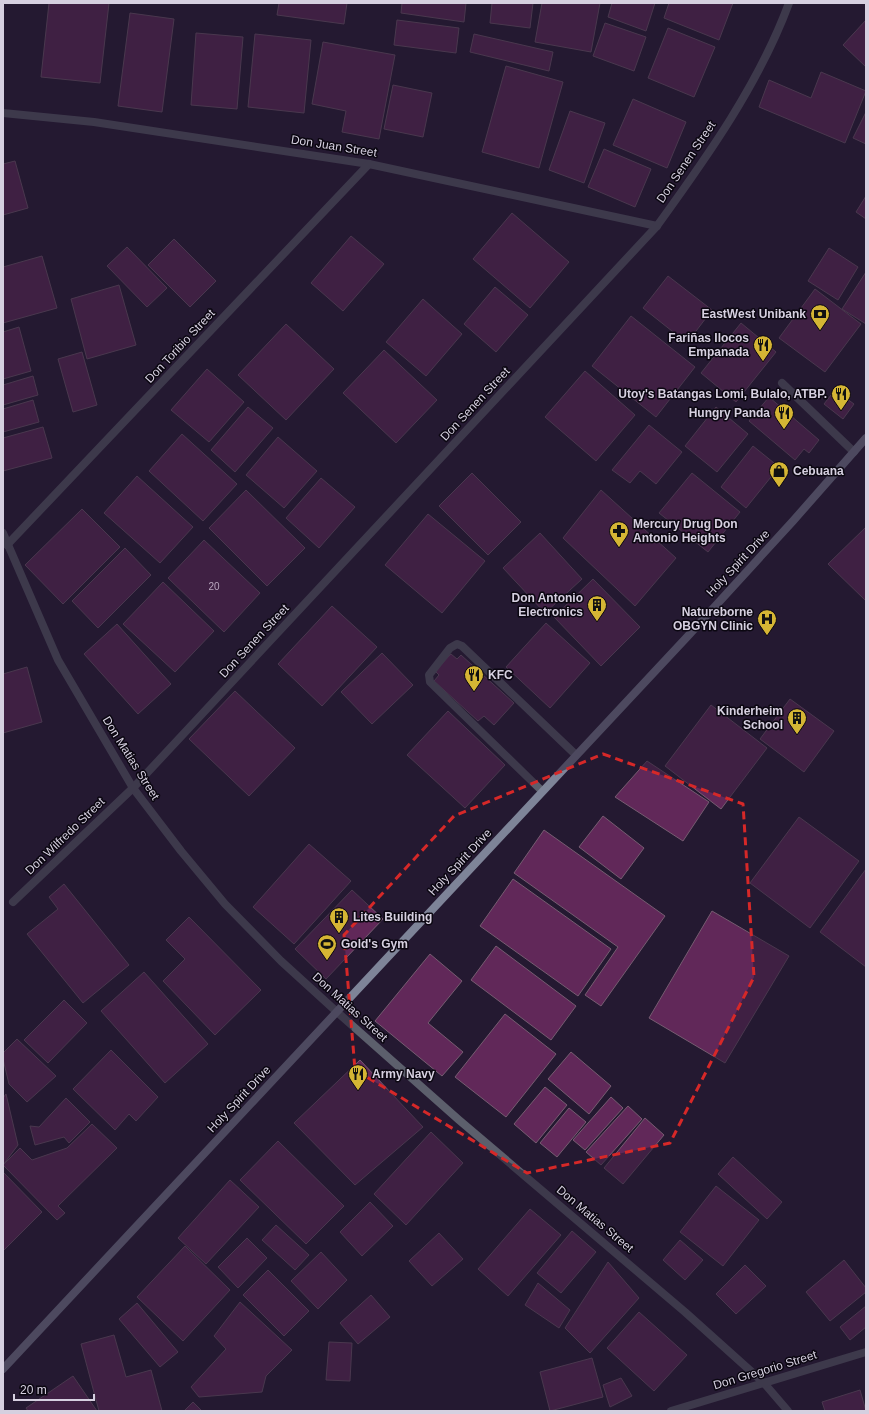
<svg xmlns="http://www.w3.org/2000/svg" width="869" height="1414" font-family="Arial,sans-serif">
<rect width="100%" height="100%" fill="#241931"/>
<g fill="#612859" stroke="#765c71">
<path d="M49,3H109L100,83L41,77Z"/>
<path d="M279,3H347L344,24L277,15Z"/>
<path d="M402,3H466L464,22L401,13Z"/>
<path d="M492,3H533L530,28L490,23Z"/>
<path d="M542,3H600L591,52L535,42Z"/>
<path d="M612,3H655L646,31L608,17Z"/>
<path d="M669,3H733L719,40L664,18Z"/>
<path d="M130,13L174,19L162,112L118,106Z"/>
<path d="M397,20L459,28L456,53L394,45Z"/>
<path d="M866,20V67L843,45Z"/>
<path d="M605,23L646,37L634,71L593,56Z"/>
<path d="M668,28L715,47L694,97L648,78Z"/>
<path d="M196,33L243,37L237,109L191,105Z"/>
<path d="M255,34L311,40L304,113L248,107Z"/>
<path d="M474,34L553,52L549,71L470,52Z"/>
<path d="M323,42L395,55L379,139L342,132L346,111L312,104Z"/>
<path d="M506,66L563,82L539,168L482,152Z"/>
<path d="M821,72L866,91L845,143L759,107L769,80L811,98Z"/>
<path d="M393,85L432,93L423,137L384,129Z"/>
<path d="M633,99L686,122L667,168L613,145Z"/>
<path d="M570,111L605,123L584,183L549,170Z"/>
<path d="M866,112V144L853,138Z"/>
<path d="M604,149L651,169L635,207L588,187Z"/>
<path d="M15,161L28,208L3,215V164Z"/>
<path d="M866,196V219L856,212Z"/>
<path d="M512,213L569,262L530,308L473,259Z"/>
<path d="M351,236L384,264L343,311L311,283Z"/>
<path d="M174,239L216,281L190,307L148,265Z"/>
<path d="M127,247L167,288L147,307L107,266Z"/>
<path d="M829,248L858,267L838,300L808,281Z"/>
<path d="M42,256L57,308L3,323V267Z"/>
<path d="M866,272V324L842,309Z"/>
<path d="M668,276L712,310L687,343L643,308Z"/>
<path d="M119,285L136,345L87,359L71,299Z"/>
<path d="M495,287L528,315L496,352L464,324Z"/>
<path d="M815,289L861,324L825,372L779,338Z"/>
<path d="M423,299L462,334L426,376L386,342Z"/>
<path d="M631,316L695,367L656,417L592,366Z"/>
<path d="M741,323L776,352L736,402L701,373Z"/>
<path d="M286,324L334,369L286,420L238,375Z"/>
<path d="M19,327L31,371L3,379V332Z"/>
<path d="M384,350L437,400L396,443L343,393Z"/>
<path d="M82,352L97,405L73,412L58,359Z"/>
<path d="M207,369L244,402L209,442L171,410Z"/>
<path d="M585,371L635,415L596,461L545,417Z"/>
<path d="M33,376L38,395L3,405V385Z"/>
<path d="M835,390L854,404L843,419L824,404Z"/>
<path d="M769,397L819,440L809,453L804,449L795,460L749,421Z"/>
<path d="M33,400L39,422L3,432V409Z"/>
<path d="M248,407L273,428L235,472L211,450Z"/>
<path d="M716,407L748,434L717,472L685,446Z"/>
<path d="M649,425L682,452L656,484L640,471L630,483L612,470Z"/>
<path d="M43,427L52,458L3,471V438Z"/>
<path d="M182,434L237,484L203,521L149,471Z"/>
<path d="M278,437L317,471L284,508L246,475Z"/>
<path d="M753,446L779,467L746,508L721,487Z"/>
<path d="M472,473L521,522L488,555L439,506Z"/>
<path d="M692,473L740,512L708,552L659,513Z"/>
<path d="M137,476L193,527L160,563L104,513Z"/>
<path d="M321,478L355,507L319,548L286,518Z"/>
<path d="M246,490L305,548L267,586L209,528Z"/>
<path d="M601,490L676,558L635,606L563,538Z"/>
<path d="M82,509L120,547L63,604L25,565Z"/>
<path d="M428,514L485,561L442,613L385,565Z"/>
<path d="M866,527V601L828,564Z"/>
<path d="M540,533L582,579L545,613L503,568Z"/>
<path d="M204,540L260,593L224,632L168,578Z"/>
<path d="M125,548L151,575L98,628L72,601Z"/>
<path d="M593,579L640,627L601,666L554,617Z"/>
<path d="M163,582L214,631L175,672L123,624Z"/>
<path d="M332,606L377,647L322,706L278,664Z"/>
<path d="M546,623L590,663L550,708L506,667Z"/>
<path d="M117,624L171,684L138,714L84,654Z"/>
<path d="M382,653L413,685L372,724L341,692Z"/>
<path d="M451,654L457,659L461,655L514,703L494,725L484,716L478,721L434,681L439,675L435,671Z"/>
<path d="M27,667L42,722L3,733V674Z"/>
<path d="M235,691L295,748L249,796L189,739Z"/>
<path d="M790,699L834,731L804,772L760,739Z"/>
<path d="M711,705L767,748L721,809L665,766Z"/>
<path d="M448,711L505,765L465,808L407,755Z"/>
<path d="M647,761L709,802L683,841L615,797Z"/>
<path d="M603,816L644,848L621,879L579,847Z"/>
<path d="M799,817L859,861L810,928L750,883Z"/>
<path d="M544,830L665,916L601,1006L585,995L618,947L514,873Z"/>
<path d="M309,844L351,881L294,944L253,907Z"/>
<path d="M866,869V967L820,932Z"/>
<path d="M513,879L611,949L578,996L480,926Z"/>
<path d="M64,884L129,965L83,1003L27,934L58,909L49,897Z"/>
<path d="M352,890L383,919L326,979L295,949Z"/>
<path d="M712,911L789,956L725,1063L649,1018Z"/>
<path d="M189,917L261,990L215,1035L163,981L185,959L166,940Z"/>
<path d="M496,946L576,1006L551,1040L471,980Z"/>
<path d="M430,954L462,981L428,1023L463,1052L442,1076L375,1021Z"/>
<path d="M144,972L208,1044L165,1083L101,1011Z"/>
<path d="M64,1000L87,1023L48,1063L24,1040Z"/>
<path d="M505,1014L556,1054L506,1117L455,1077Z"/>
<path d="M17,1039L56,1076L27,1102L9,1084L3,1059V1053Z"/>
<path d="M111,1050L158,1097L136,1121L129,1114L115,1130L73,1089Z"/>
<path d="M571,1052L611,1086L589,1114L548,1079Z"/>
<path d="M360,1060L423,1127L355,1185L294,1123Z"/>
<path d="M545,1087L567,1105L536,1143L514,1124Z"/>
<path d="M6,1094L18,1145L3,1165V1098Z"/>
<path d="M611,1097L623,1108L585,1150L573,1140Z"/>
<path d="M66,1098L90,1122L69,1143L64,1137L35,1145L30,1126L39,1127Z"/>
<path d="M628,1106L642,1119L601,1165L586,1152Z"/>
<path d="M569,1108L586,1122L557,1157L540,1143Z"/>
<path d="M645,1118L664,1135L623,1184L604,1168Z"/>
<path d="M92,1124L117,1148L58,1206L65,1213L57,1220L3,1165L20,1148L32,1160L67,1148Z"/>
<path d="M431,1132L463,1163L406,1225L374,1194Z"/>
<path d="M278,1141L344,1206L306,1244L240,1180Z"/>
<path d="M733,1157L782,1202L767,1219L718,1174Z"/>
<path d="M3,1172L42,1212L3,1251Z"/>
<path d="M230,1180L259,1207L206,1264L178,1238Z"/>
<path d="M716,1186L759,1220L723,1266L680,1232Z"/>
<path d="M370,1202L393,1226L362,1256L340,1232Z"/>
<path d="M530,1209L561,1235L508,1296L478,1269Z"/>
<path d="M276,1225L309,1255L295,1270L262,1240Z"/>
<path d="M572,1231L596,1252L561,1293L537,1273Z"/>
<path d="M439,1233L463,1259L432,1286L409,1261Z"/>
<path d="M247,1238L267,1258L238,1288L218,1267Z"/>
<path d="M680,1240L703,1260L685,1280L663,1260Z"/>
<path d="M185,1246L230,1290L183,1341L137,1297Z"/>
<path d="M321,1252L347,1280L318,1309L291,1281Z"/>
<path d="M844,1260L866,1288V1292L830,1321L806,1292Z"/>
<path d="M608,1262L639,1298L590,1353L565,1328Z"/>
<path d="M745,1265L766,1286L736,1314L716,1294Z"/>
<path d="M268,1270L309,1311L284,1336L243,1295Z"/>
<path d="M538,1283L570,1310L559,1328L525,1305Z"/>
<path d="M371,1295L390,1317L358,1344L340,1323Z"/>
<path d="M240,1302L292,1350L266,1376L262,1392L199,1397L191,1387L226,1349L214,1336Z"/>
<path d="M137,1303L178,1352L160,1367L119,1319Z"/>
<path d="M866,1306V1327L850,1340L840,1327Z"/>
<path d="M639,1312L687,1355L654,1391L607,1348Z"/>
<path d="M114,1335L126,1377L151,1370L162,1411H99L81,1344Z"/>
<path d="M329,1342L352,1343L350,1381L326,1380Z"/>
<path d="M592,1358L603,1397L550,1411L540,1372Z"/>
<path d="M73,1376L97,1411H28L26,1408Z"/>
<path d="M621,1378L632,1396L610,1407L603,1385Z"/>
<path d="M860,1390L866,1411H825L822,1402Z"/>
<path d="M193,1402L202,1411H184Z"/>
</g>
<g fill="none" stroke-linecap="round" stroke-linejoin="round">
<g stroke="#5c5f6c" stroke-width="8">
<path d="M782,383L854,452"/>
<path d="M542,791L430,682L429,675L450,648L457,644L462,646L576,755"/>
</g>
<g stroke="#5c5f6c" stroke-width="8">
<path d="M3,113L94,122L369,164L657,226"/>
<path d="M3,533L58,660L133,788L181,851L225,904L281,961L337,1012L459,1120L685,1312L764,1383L788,1411"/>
<path d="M7,545L369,164"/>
<path d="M13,902L133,788L657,226C707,157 759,84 789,3"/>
<path d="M671,1411L866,1352"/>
</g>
<path stroke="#7e8498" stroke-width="8" d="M3,1369L687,637L793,521L866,438"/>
</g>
<path d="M0 0H869V1414H0ZM603,754L743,804L754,977L670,1143L527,1173L355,1070L344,935L454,816Z" fill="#241931" fill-opacity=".55" fill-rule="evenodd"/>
<path fill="none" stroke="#d62828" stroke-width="3" stroke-dasharray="8 5" stroke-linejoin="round" d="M603,754L743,804L754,977L670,1143L527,1173L355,1070L344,935L454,816Z"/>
<defs>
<g id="bank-pin" transform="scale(1)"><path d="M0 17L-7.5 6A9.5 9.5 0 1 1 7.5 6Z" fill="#d5b534" stroke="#0b0711"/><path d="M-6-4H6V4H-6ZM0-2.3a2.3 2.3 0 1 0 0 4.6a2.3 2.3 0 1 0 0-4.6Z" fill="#111"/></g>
<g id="restaurant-pin" transform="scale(1)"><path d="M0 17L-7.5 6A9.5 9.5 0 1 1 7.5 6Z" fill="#d5b534" stroke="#0b0711"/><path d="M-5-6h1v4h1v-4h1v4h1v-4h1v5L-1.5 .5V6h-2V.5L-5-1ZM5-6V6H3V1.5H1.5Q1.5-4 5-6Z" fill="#111"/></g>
<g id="shop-pin" transform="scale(1)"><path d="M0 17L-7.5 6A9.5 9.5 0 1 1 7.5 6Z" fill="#d5b534" stroke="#0b0711"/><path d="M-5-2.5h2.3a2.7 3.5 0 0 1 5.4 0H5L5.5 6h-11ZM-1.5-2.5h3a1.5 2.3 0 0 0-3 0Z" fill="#111"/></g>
<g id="pharmacy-pin" transform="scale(1)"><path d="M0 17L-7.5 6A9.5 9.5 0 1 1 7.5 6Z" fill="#d5b534" stroke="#0b0711"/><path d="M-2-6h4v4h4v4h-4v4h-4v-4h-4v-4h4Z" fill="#111"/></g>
<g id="building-pin" transform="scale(1)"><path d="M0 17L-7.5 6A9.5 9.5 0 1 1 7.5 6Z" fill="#d5b534" stroke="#0b0711"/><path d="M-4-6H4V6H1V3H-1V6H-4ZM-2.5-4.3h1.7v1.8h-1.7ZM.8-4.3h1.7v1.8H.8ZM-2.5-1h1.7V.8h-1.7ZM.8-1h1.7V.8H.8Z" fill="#111"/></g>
<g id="hospital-pin" transform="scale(1)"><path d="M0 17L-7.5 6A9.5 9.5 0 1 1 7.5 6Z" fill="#d5b534" stroke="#0b0711"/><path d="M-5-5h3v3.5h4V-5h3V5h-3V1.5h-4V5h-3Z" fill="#111"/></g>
<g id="stadium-pin" transform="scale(1)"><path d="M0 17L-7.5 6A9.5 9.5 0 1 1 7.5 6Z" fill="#d5b534" stroke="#0b0711"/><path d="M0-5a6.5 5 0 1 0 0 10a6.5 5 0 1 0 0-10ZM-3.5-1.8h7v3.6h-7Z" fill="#111"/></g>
</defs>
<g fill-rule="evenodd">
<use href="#bank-pin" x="820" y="314"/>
<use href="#restaurant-pin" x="763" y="345"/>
<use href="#restaurant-pin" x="841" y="394"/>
<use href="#restaurant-pin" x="784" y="413"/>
<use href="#shop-pin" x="779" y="471"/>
<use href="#pharmacy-pin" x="619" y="531"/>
<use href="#building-pin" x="597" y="605"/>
<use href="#hospital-pin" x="767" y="619"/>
<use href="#restaurant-pin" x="474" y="675"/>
<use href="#building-pin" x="797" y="718"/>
<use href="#building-pin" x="339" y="917"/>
<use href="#stadium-pin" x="327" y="944"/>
<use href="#restaurant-pin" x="358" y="1074"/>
</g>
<g text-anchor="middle" stroke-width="3" stroke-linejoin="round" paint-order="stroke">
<g font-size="10" fill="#b9a6be">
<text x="214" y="590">20</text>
</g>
<g font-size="12" fill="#d6d0e0" stroke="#0b0711">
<text transform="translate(334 146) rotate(9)" y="4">Don Juan Street</text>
<text transform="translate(686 162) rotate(-56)" y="4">Don Senen Street</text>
<text transform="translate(180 346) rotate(-47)" y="4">Don Toribio Street</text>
<text transform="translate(475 404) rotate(-47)" y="4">Don Senen Street</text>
<text transform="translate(738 563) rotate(-47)" y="4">Holy Spirit Drive</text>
<text transform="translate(254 641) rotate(-47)" y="4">Don Senen Street</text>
<text transform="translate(131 758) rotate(58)" y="4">Don Matias Street</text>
<text transform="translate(65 836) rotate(-44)" y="4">Don Wilfredo Street</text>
<text transform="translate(460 862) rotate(-47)" y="4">Holy Spirit Drive</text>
<text transform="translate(350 1007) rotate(42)" y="4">Don Matias Street</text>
<text transform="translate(239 1099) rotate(-47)" y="4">Holy Spirit Drive</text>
<text transform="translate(595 1219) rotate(40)" y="4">Don Matias Street</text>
<text transform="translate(765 1370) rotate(-17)" y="4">Don Gregorio Street</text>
</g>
<g font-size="12" font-weight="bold" fill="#d6d0e0" stroke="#0b0711" text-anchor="end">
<text x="806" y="318">EastWest Unibank</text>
<text x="749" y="342">Fariñas Ilocos<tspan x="749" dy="14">Empanada</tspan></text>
<text x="827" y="398">Utoy's Batangas Lomi, Bulalo, ATBP.</text>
<text x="770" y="417">Hungry Panda</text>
<text x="793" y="475" text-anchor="start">Cebuana</text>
<text x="633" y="528" text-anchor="start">Mercury Drug Don<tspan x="633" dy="14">Antonio Heights</tspan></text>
<text x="583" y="602">Don Antonio<tspan x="583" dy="14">Electronics</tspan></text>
<text x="753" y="616">Natureborne<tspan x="753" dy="14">OBGYN Clinic</tspan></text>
<text x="488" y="679" text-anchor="start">KFC</text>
<text x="783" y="715">Kinderheim<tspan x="783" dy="14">School</tspan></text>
<text x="353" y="921" text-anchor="start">Lites Building</text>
<text x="341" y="948" text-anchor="start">Gold's Gym</text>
<text x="372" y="1078" text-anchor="start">Army Navy</text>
</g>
</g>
<rect width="869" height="1414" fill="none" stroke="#d6d0e0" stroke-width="8"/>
<path d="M14 1394v6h80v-6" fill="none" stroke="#d6d0e0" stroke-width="2"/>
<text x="20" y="1394" font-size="12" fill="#d6d0e0" stroke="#0b0711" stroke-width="3" paint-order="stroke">20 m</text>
</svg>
